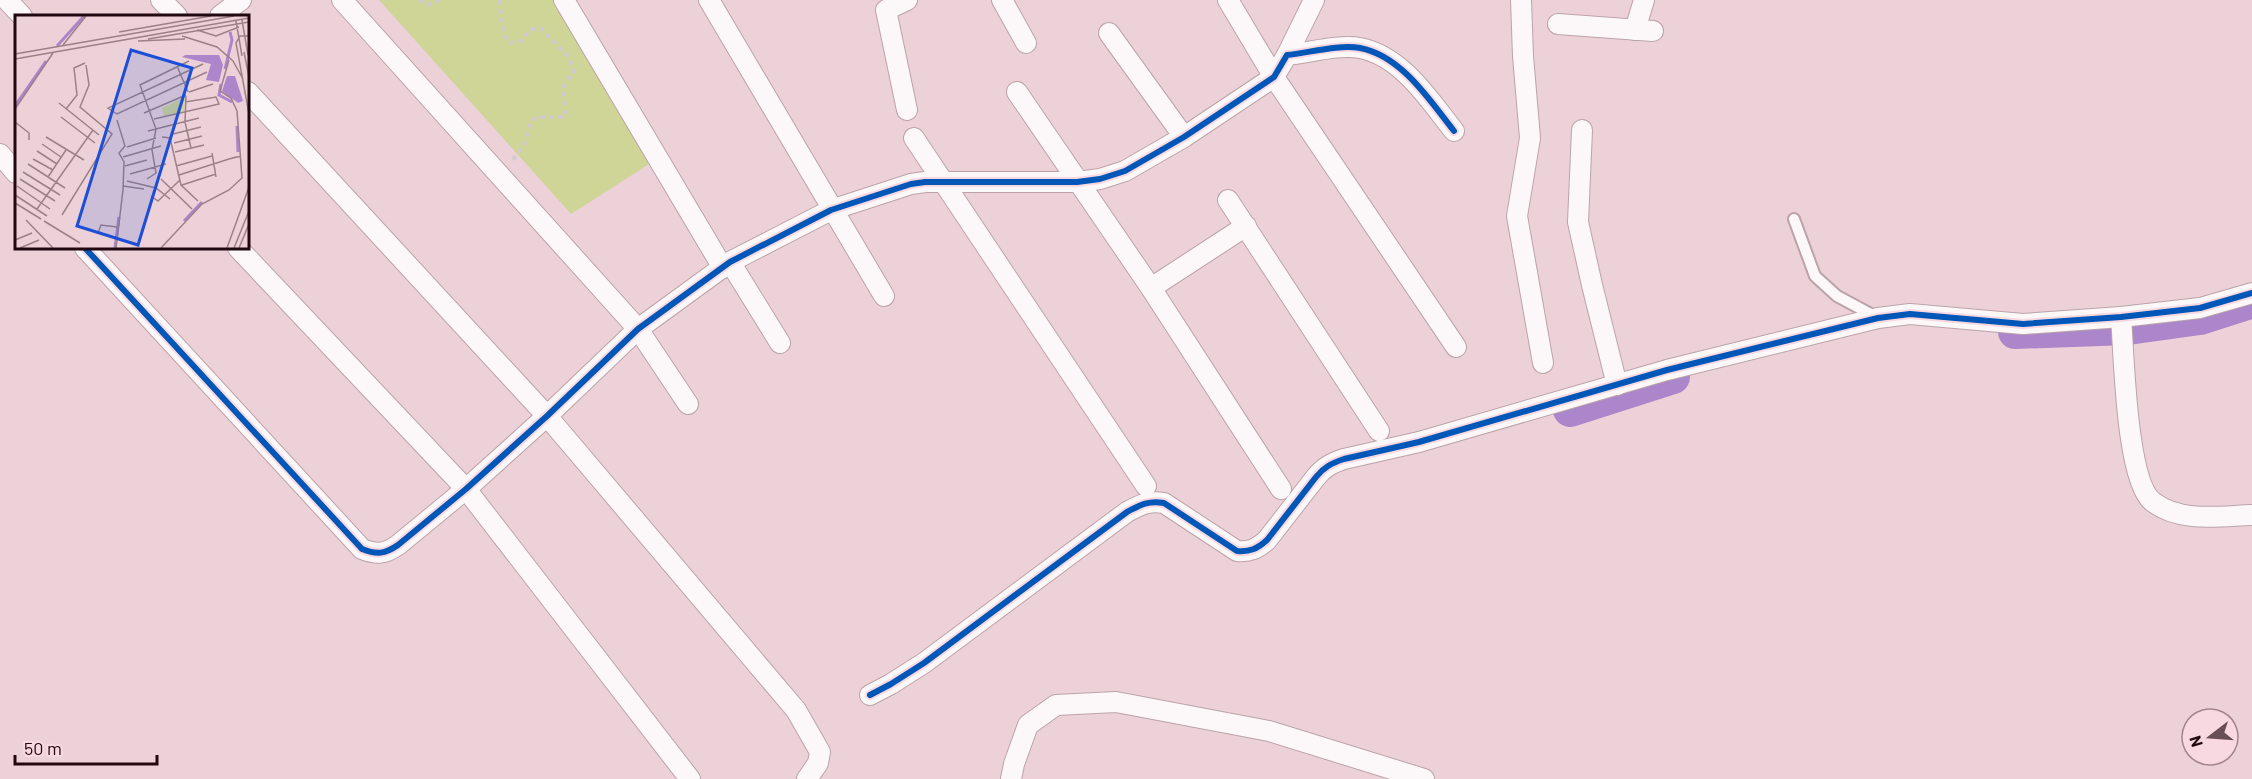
<svg xmlns="http://www.w3.org/2000/svg" width="2252" height="779" font-family="Barlow,sans-serif">
<rect width="100%" height="100%" fill="#ecd2d8"/>
<path fill="#cfd497" d="M379,0H554L654,161L571,214Z"/>
<g fill="none" stroke-linecap="round" stroke-linejoin="round">
<g stroke="#ab86cb" stroke-width="34">
<path d="M2015,332L2128,328L2200,318L2247,303"/>
<path d="M1570,410L1673,377"/>
</g>
<g stroke="#bca3aa" stroke-width="14">
<path id="service" d="M1794,219L1815,276L1837,296L1878,318"/>
</g>
<g stroke="#bca3aa" stroke-width="22">
<g id="minor">
<path d="M7,0L22,16"/>
<path d="M161,0L177,16"/>
<path d="M342,0L638,329L688,404"/>
<path d="M564,0L723,268"/>
<path d="M709,0L884,296"/>
<path d="M1002,0L1026,43"/>
<path d="M1228,0L1274,77L1456,347"/>
<path d="M1521,0L1523,56L1530,138L1517,216L1543,363"/>
<path d="M220,16L241,0"/>
<path d="M1558,24L1653,31"/>
<path d="M1635,30L1644,0"/>
<path d="M1109,33L1184,137"/>
<path d="M1287,55L1314,0"/>
<path d="M248,92L547,416L796,710L820,752L818,763L807,779"/>
<path d="M1017,92L1151,288L1281,489"/>
<path d="M907,110L886,10L907,0"/>
<path d="M1582,130L1578,222L1592,285L1617,385"/>
<path d="M914,138L1146,486"/>
<path d="M0,154L16,173"/>
<path d="M1228,200L1379,431"/>
<path d="M85,248L362,549C377,555 385,554 398,545L466,489L547,416L638,329L730,262L831,210L911,184L925,182H1077L1100,179L1125,171L1184,137L1274,77L1287,55C1308,53 1339,44 1360,48C1402,56 1430,101 1454,131"/>
<path d="M238,248L466,489L690,779"/>
<path d="M730,262L780,343"/>
<path d="M1151,288L1246,226"/>
<path d="M2121,317C2124,353 2126,482 2153,502C2181,523 2220,516 2252,515"/>
<path d="M870,695L891,684L924,663L1127,512C1140,505 1149,500 1164,503L1237,551C1250,552 1257,549 1267,540L1316,477C1324,467 1332,463 1344,459L1419,442L1667,370L1878,318L1910,314L2023,324L2121,317L2200,308L2252,293"/>
<path d="M1011,779L1014,764L1028,725L1056,705L1116,702L1269,731L1424,779"/>
</g>
</g>
<g stroke="#d2cacb" stroke-width="4" stroke-dasharray="4.5 4.5" stroke-linecap="butt">
<path d="M420,0L428,5L440,0"/>
<path d="M499,0C502,16 500,29 509,43L521,41L530,29H541L569,57L574,73C555,89 567,97 565,117H537L531,121L524,145L512,161"/>
</g>
<use href="#service" stroke="#fcf8f9" stroke-width="10"/>
<use href="#minor" stroke="#fcf8f9" stroke-width="20"/>
<g stroke="#f9d9e1" stroke-width="10">
<g id="cycleway">
<path d="M85,248L362,549C377,555 385,554 398,545L466,489L547,416L638,329L730,262L831,210L911,184L925,182H1077L1100,179L1125,171L1184,137L1274,77L1287,55C1308,53 1339,44 1360,48C1402,56 1430,101 1454,131"/>
<path d="M870,695L891,684L924,663L1127,512C1140,505 1149,500 1164,503L1237,551C1250,552 1257,549 1267,540L1316,477C1324,467 1332,463 1344,459L1419,442L1667,370L1878,318L1910,314L2023,324L2121,317L2200,308L2252,293"/>
</g>
</g>
<use href="#cycleway" stroke="#0057b8" stroke-width="6"/>
</g>
<g transform="translate(15 15)">
<rect width="234" height="234" fill="#ecd2d8"/>
<path d="M170,82L169,96L149,101L147,93Z" fill="#cfd497"/>
<path d="M170,40H204L208,50L204,67L191,65L196,49L167,42ZM212,61H220L228,86L223,88L207,76Z" fill="#ab86cb"/>
<path fill="none" stroke="#ab86cb" stroke-width="3" d="M42,31L69,1M210,54L217,25L215,17M206,69L204,80L217,87M0,91L31,46M222,111L223,137M169,206L187,187M100,233L104,202"/>
<path fill="none" stroke="#9b8188" stroke-width="1.5" d="M227,5L233,40M221,6L227,41M182,15L201,21L224,12M104,17L196,1M167,21L202,32L218,46L228,64M234,21H225L221,28L234,99M133,24L234,7M123,26L170,24M48,30L71,1M229,37L234,62M0,39L219,1M0,44L234,3M188,49L93,93L102,99L192,57M162,51L173,77M174,77L198,69M171,81L170,107L176,133M44,88L84,120M0,94L38,38M51,94L62,80L59,53L70,48M129,98L171,80M46,102L80,128M139,104L204,89L201,82L170,87M0,107L14,118V125M133,116L184,103M158,119L186,112M31,122L69,145M147,122L155,123L166,170L183,186M159,128L187,121M27,129L46,142M112,132L141,123M22,136L42,149M160,137L189,130M197,138L201,162M108,142L146,131M221,142L214,144L226,141M18,144L38,155M13,149L50,173M110,151L132,145M161,151L197,141M8,157L45,180M115,159L151,149M164,160L214,144M33,162L51,135M5,164L40,186M132,164L141,158L137,135L141,114L125,70L174,46M146,164L177,194M112,166L141,173L155,184M167,170L201,159M2,171L35,194M108,171L129,174M0,180L32,201M136,181L143,186L165,165M0,188L26,204M22,194L78,115M47,200L97,119L65,92L74,70L71,50M11,205L38,233M29,206L65,228M83,218L86,210L102,212M0,225L17,218M5,233L24,225M101,233L108,175L109,147L104,138L110,131L102,105M146,233L187,189L214,175L227,163L222,96L216,83L205,76L214,45M212,233L234,172M219,233L234,196M224,233L234,209"/>
<path fill="#1d4ed8" fill-opacity="0.15" stroke="#1d4ed8" stroke-width="3" d="M116,35L177,53L123,230L62,211Z"/>
<rect width="234" height="234" fill="none" stroke="#210710" stroke-width="3"/>
</g>
<g transform="translate(2210 737) rotate(253)"><circle r="28" fill="#f9d9e1" stroke="#a3858d" stroke-width="1.5"/>
<path d="M0-4.5L10 22L0 15L-10 22Z" fill="#684e56"/>
<text y="-9" font-size="16" font-weight="bold" text-anchor="middle" fill="#210710">N</text>
</g>
<path d="M15 755v9h142v-9" fill="none" stroke="#210710" stroke-width="3"/>
<text x="24" y="755" font-size="18" fill="#210710" stroke="#f9d9e1" stroke-width="4.5" paint-order="stroke">50 m</text>
</svg>
